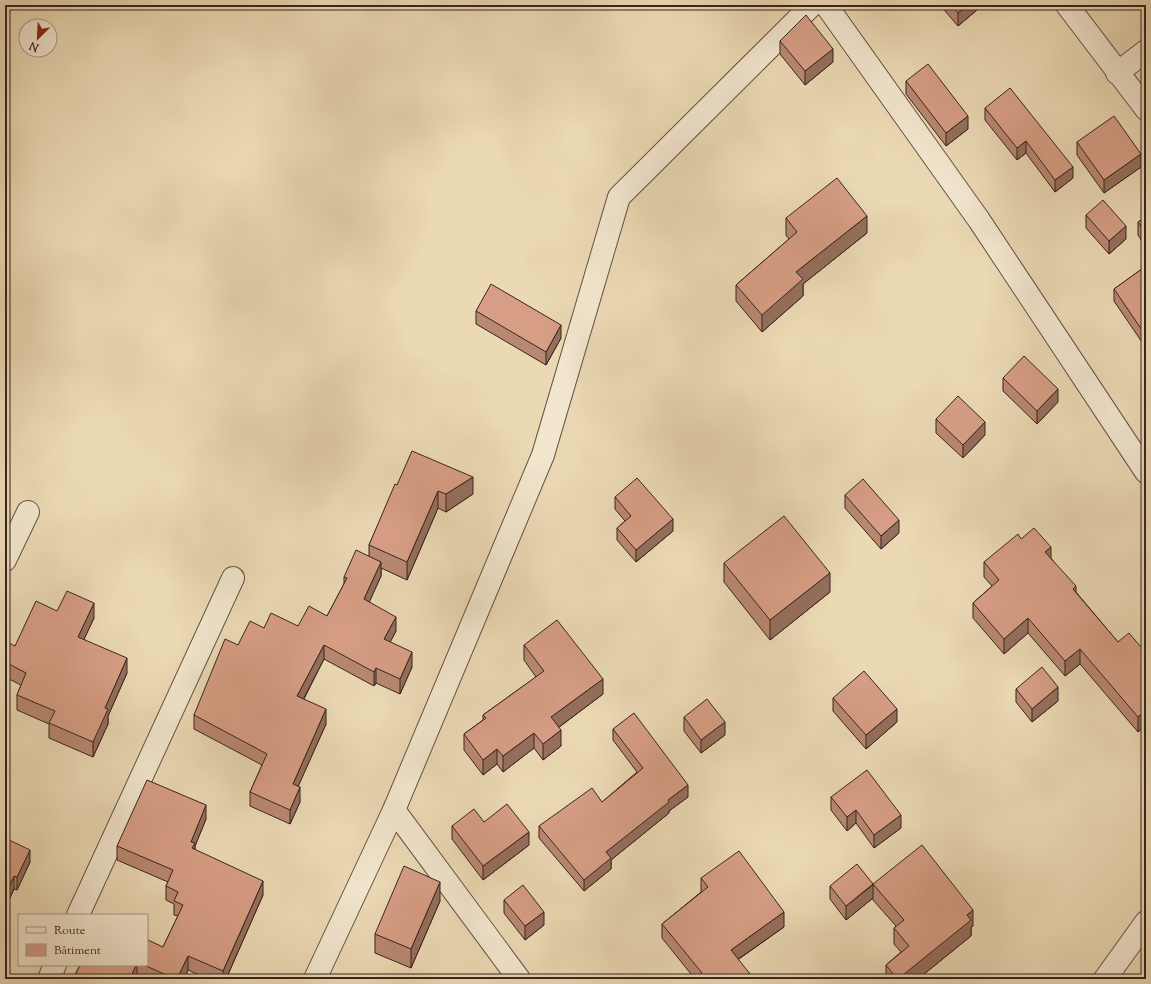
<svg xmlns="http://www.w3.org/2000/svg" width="1151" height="984" font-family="'Sorts Mill Goudy',serif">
<rect width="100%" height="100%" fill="#ebd9b4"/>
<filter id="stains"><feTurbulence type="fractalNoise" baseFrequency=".005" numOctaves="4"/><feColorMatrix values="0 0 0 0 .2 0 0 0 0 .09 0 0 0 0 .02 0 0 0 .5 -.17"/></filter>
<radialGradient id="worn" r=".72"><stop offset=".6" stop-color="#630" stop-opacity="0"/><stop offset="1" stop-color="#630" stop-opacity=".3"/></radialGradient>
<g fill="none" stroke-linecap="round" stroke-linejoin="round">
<g stroke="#645244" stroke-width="24">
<g id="minor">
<path d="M826,5L979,220L1146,472"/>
<path d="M1067,5L1146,109"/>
<path d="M1117,73L1146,51"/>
<path d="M5,560L28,512"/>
<path d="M394,810L519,979"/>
<path d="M78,915L233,578"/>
<path d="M49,979L55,965"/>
<path d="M315,979L394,810L543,455L619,197L812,5"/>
<path d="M1105,979L1146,922"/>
</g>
</g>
<use href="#minor" stroke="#f2e6ce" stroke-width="22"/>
</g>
<g fill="#b98872" stroke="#37251e">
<path d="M940,5H977V10L958,26Z"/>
<path d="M780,41L833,62L805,85L780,54Z"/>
<path d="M906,81L968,129L946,146L906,94Z"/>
<path d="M985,108L1073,178L1055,192L1026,153L1017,160L985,120Z"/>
<path d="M1077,142L1141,167L1104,193L1077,155Z"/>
<path d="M1146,164V179L1145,178V165Z"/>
<path d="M1086,215L1126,239L1109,254L1086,228Z"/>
<path d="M1146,217V247L1138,235V222Z"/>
<path d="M786,218L867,233L803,284V296L762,332L736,301V285L789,239L786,235Z"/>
<path d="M1146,266V348L1114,301V289Z"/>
<path d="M476,311L561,338L546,365L476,324Z"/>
<path d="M1003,378L1058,402L1037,424L1003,391Z"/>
<path d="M936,419L985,435L963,458L936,433Z"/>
<path d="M397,485L473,494L446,512L438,508L407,580L381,568V576L369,602L396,631L390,642L412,667L400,694L376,683L374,686L324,659L304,699L326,724L298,786L300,802L290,824L250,806V792L262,765L194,729V715L238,645L264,628L298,626L327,616L344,584V577L369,556V545Z"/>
<path d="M845,495L899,533L881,549L845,508Z"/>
<path d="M615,497L673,531L636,562L617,540V528L625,521L615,509Z"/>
<path d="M1021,539L1051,558L1076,592L1118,642L1146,653V725L1138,732L1080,664L1065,676L1028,633L1004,654L973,618V603L992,586L984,577V562Z"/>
<path d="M724,563L830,592L770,640L724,582Z"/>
<path d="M57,611L94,618L84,639L127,673L108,716V724L93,757L49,738V724L17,710V695L21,685L5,677V647L15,646Z"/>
<path d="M524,645L603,694L558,728L561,746L543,760L534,748L503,772L497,764L483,775L464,750V734L483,720V715L536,677L524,660Z"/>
<path d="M1016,689L1058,701L1032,722L1016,702Z"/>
<path d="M833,698L897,722L866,749L833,711Z"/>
<path d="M684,717L725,735L701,753L684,731Z"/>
<path d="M613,729L688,797L669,811V813L611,860V869L584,891L539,838V826L602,802L637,772L613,740Z"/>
<path d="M831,797L901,828L874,848L856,823L847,831L831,810Z"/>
<path d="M206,819L195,846V850L263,895L226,979H208L188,970L184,979H144L137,976L136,979H73L80,965H147L163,947L178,916L174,915V904L166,900V886L168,882L117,860V846Z"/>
<path d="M484,822L529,845L483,880L452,839V826Z"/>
<path d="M5,838L30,862L17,890L14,889L9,900L5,899Z"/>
<path d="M701,878L784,927L739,959L695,979L662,938V924L701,892Z"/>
<path d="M873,884L973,926L971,927V936L918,979H886V965L901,952L894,944V928L896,926L873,900V898L846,920L830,899V886Z"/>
<path d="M504,900L544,925L525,940L504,913Z"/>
<path d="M440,901L411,968L375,953V934Z"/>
</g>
<g fill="#966f5d" stroke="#37251e">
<path d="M967,5H977V10L958,26V13Z"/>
<path d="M833,49V62L805,85V71Z"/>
<path d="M968,116V129L946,146V133Z"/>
<path d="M1026,141V153L1017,160V148Z"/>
<path d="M1141,154V167L1104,193V180Z"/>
<path d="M1073,167V178L1055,192V180Z"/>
<path d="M867,216V233L803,284V296L762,332V315L796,272Z"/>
<path d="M1126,226V239L1109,254V241Z"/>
<path d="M561,325V338L546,365V352Z"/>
<path d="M1058,389V402L1037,424V411Z"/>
<path d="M985,422V435L963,458V445Z"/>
<path d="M473,477V494L446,512V494Z"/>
<path d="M438,491V508L407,580V562Z"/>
<path d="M673,519V531L636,562V550Z"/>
<path d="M899,520V533L881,549V536Z"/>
<path d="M1051,547V562L1045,552Z"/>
<path d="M381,562V576L364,614V599Z"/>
<path d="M830,573V592L770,640V620Z"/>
<path d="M1076,586V601L1073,589Z"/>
<path d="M94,603V618L78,652V637Z"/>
<path d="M396,617V631L384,654V639Z"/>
<path d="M1028,618V633L1004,654V639Z"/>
<path d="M324,645V659L297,711V696Z"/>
<path d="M1080,649V664L1065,676V661Z"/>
<path d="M412,652V667L400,694V679Z"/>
<path d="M127,658V673L108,716V724L93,757V742L105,708Z"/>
<path d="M376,668V683L374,686V672Z"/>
<path d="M603,679V694L551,733V717Z"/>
<path d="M1058,687V701L1032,722V709Z"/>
<path d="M326,709V724L293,798V784Z"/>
<path d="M897,709V722L866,749V735Z"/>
<path d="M1146,710V725L1138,732V717Z"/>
<path d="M725,722V735L701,753V740Z"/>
<path d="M7,729V742L5,747V734Z"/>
<path d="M561,730V746L543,760V744Z"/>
<path d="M534,733V748L503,772V756Z"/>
<path d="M497,749V764L483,775V760Z"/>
<path d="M688,785V797L669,811V813L611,860V869L584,891V880L606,852L668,800Z"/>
<path d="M300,787V802L290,824V810Z"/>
<path d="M206,805V819L195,846V857L191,842Z"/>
<path d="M856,810V823L847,831V817Z"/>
<path d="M901,815V828L874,848V835Z"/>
<path d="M529,832V845L483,880V866Z"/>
<path d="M30,850V862L17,890V877Z"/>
<path d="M14,876V889L9,900V887Z"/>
<path d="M263,881V895L226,979H223V971Z"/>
<path d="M440,882V901L411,968V949Z"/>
<path d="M873,885V898L846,920V906Z"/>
<path d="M973,910V926L971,927V936L918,979H898L967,915Z"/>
<path d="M544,912V925L525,940V926Z"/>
<path d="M784,912V927L731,964V950Z"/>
<path d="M188,956V970L184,979H177Z"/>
<path d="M136,965H137V976L136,979H130Z"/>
</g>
<g fill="#d79e85" stroke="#37251e">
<path d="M951,5H967L958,13Z"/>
<path d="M806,15L833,49L805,71L780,41Z"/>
<path d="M928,64L968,116L946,133L906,81Z"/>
<path d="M1010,88L1073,167L1055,180L1026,141L1017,148L985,108Z"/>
<path d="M1114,116L1141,154L1104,180L1077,142Z"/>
<path d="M837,178L867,216L796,272L803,279L762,315L736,285L797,232L786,218Z"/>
<path d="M1103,200L1126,226L1109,241L1086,215Z"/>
<path d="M1146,217V233L1138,222Z"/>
<path d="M1146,266V336L1114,289Z"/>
<path d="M491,284L561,325L546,352L476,311Z"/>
<path d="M1024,356L1058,389L1037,411L1003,378Z"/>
<path d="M958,396L985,422L963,445L936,419Z"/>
<path d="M412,451L473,477L446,494L438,491L407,562L369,545L395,484L397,485Z"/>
<path d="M637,478L673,519L636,550L617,528L631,516L615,497Z"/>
<path d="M863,479L899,520L881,536L845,495Z"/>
<path d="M784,516L830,573L770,620L724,563Z"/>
<path d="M1034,528L1051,547L1045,552L1076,586L1073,589L1118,642L1129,633L1146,653V710L1138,717L1080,649L1065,661L1028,618L1004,639L973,603L999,580L984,562L1018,534L1021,539Z"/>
<path d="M356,550L381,562L364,599L396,617L384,639L412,652L400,679L376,668L374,672L324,645L297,696L326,709L293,784L300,787L290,810L250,792L267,754L194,715L225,639L238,645L250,621L264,628L271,613L298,626L309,606L327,616L347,578L344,577Z"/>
<path d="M67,591L94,603L78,637L127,658L105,708L108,709L93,742L49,723L55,711L17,695L26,673L5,662V647L7,642L15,646L36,601L57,611Z"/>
<path d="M557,620L603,679L551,717L561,730L543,744L534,733L503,756L497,749L483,760L464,734L486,718L483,715L544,671L524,645Z"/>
<path d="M1042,667L1058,687L1032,709L1016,689Z"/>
<path d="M864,671L897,709L866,735L833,698Z"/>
<path d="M707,699L725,722L701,740L684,717Z"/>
<path d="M634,713L688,785L668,800L669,802L606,852L611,858L584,880L539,826L592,788L602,802L643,768L613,729Z"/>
<path d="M5,728L7,729L5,734Z"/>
<path d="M867,770L901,815L874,835L856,810L847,817L831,797Z"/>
<path d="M147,780L206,805L191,842L195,843L192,848L263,881L223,971L188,956L177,979H175L144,965H147V942L148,940L163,947L183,905L174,901L178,892L166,886L173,870L117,846Z"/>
<path d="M507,804L529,832L483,866L452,826L474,809L484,822Z"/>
<path d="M5,838L30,850L17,877L14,876L9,887L5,886Z"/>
<path d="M922,845L973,910L967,915L971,920L898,979H897L886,965L909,946L894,928L904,920L873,884Z"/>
<path d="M739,851L784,912L731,950L754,979H695L702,973L662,924L708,887L701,878Z"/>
<path d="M857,864L873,884L846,906L830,886Z"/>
<path d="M404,866L440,882L411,949L375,934Z"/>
<path d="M523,885L544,912L525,926L504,900Z"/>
<path d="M80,965H136L130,979H73Z"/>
</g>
<rect width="1151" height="984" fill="none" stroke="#ebd9b4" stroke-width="20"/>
<rect x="6" y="6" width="1139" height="972" fill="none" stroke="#37251e" stroke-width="2"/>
<rect x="10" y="10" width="1131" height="964" fill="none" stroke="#37251e"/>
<rect x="18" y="914" width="130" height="52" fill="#f2e6ce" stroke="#a79988"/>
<rect x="26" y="927" width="20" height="6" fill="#f2e6ce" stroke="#a79988"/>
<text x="54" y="934" font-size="12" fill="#37251e">Route</text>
<rect x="26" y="944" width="20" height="12" fill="#d79e85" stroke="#a79988"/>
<text x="54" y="954" font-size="12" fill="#37251e">Bâtiment</text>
<g transform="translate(38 38) rotate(204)"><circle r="19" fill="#f2e6ce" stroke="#a79988"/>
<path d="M0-3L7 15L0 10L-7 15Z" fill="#8f2418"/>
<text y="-6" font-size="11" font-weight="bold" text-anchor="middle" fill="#37251e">N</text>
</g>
<rect width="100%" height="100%" filter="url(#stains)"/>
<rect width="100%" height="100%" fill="url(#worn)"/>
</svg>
